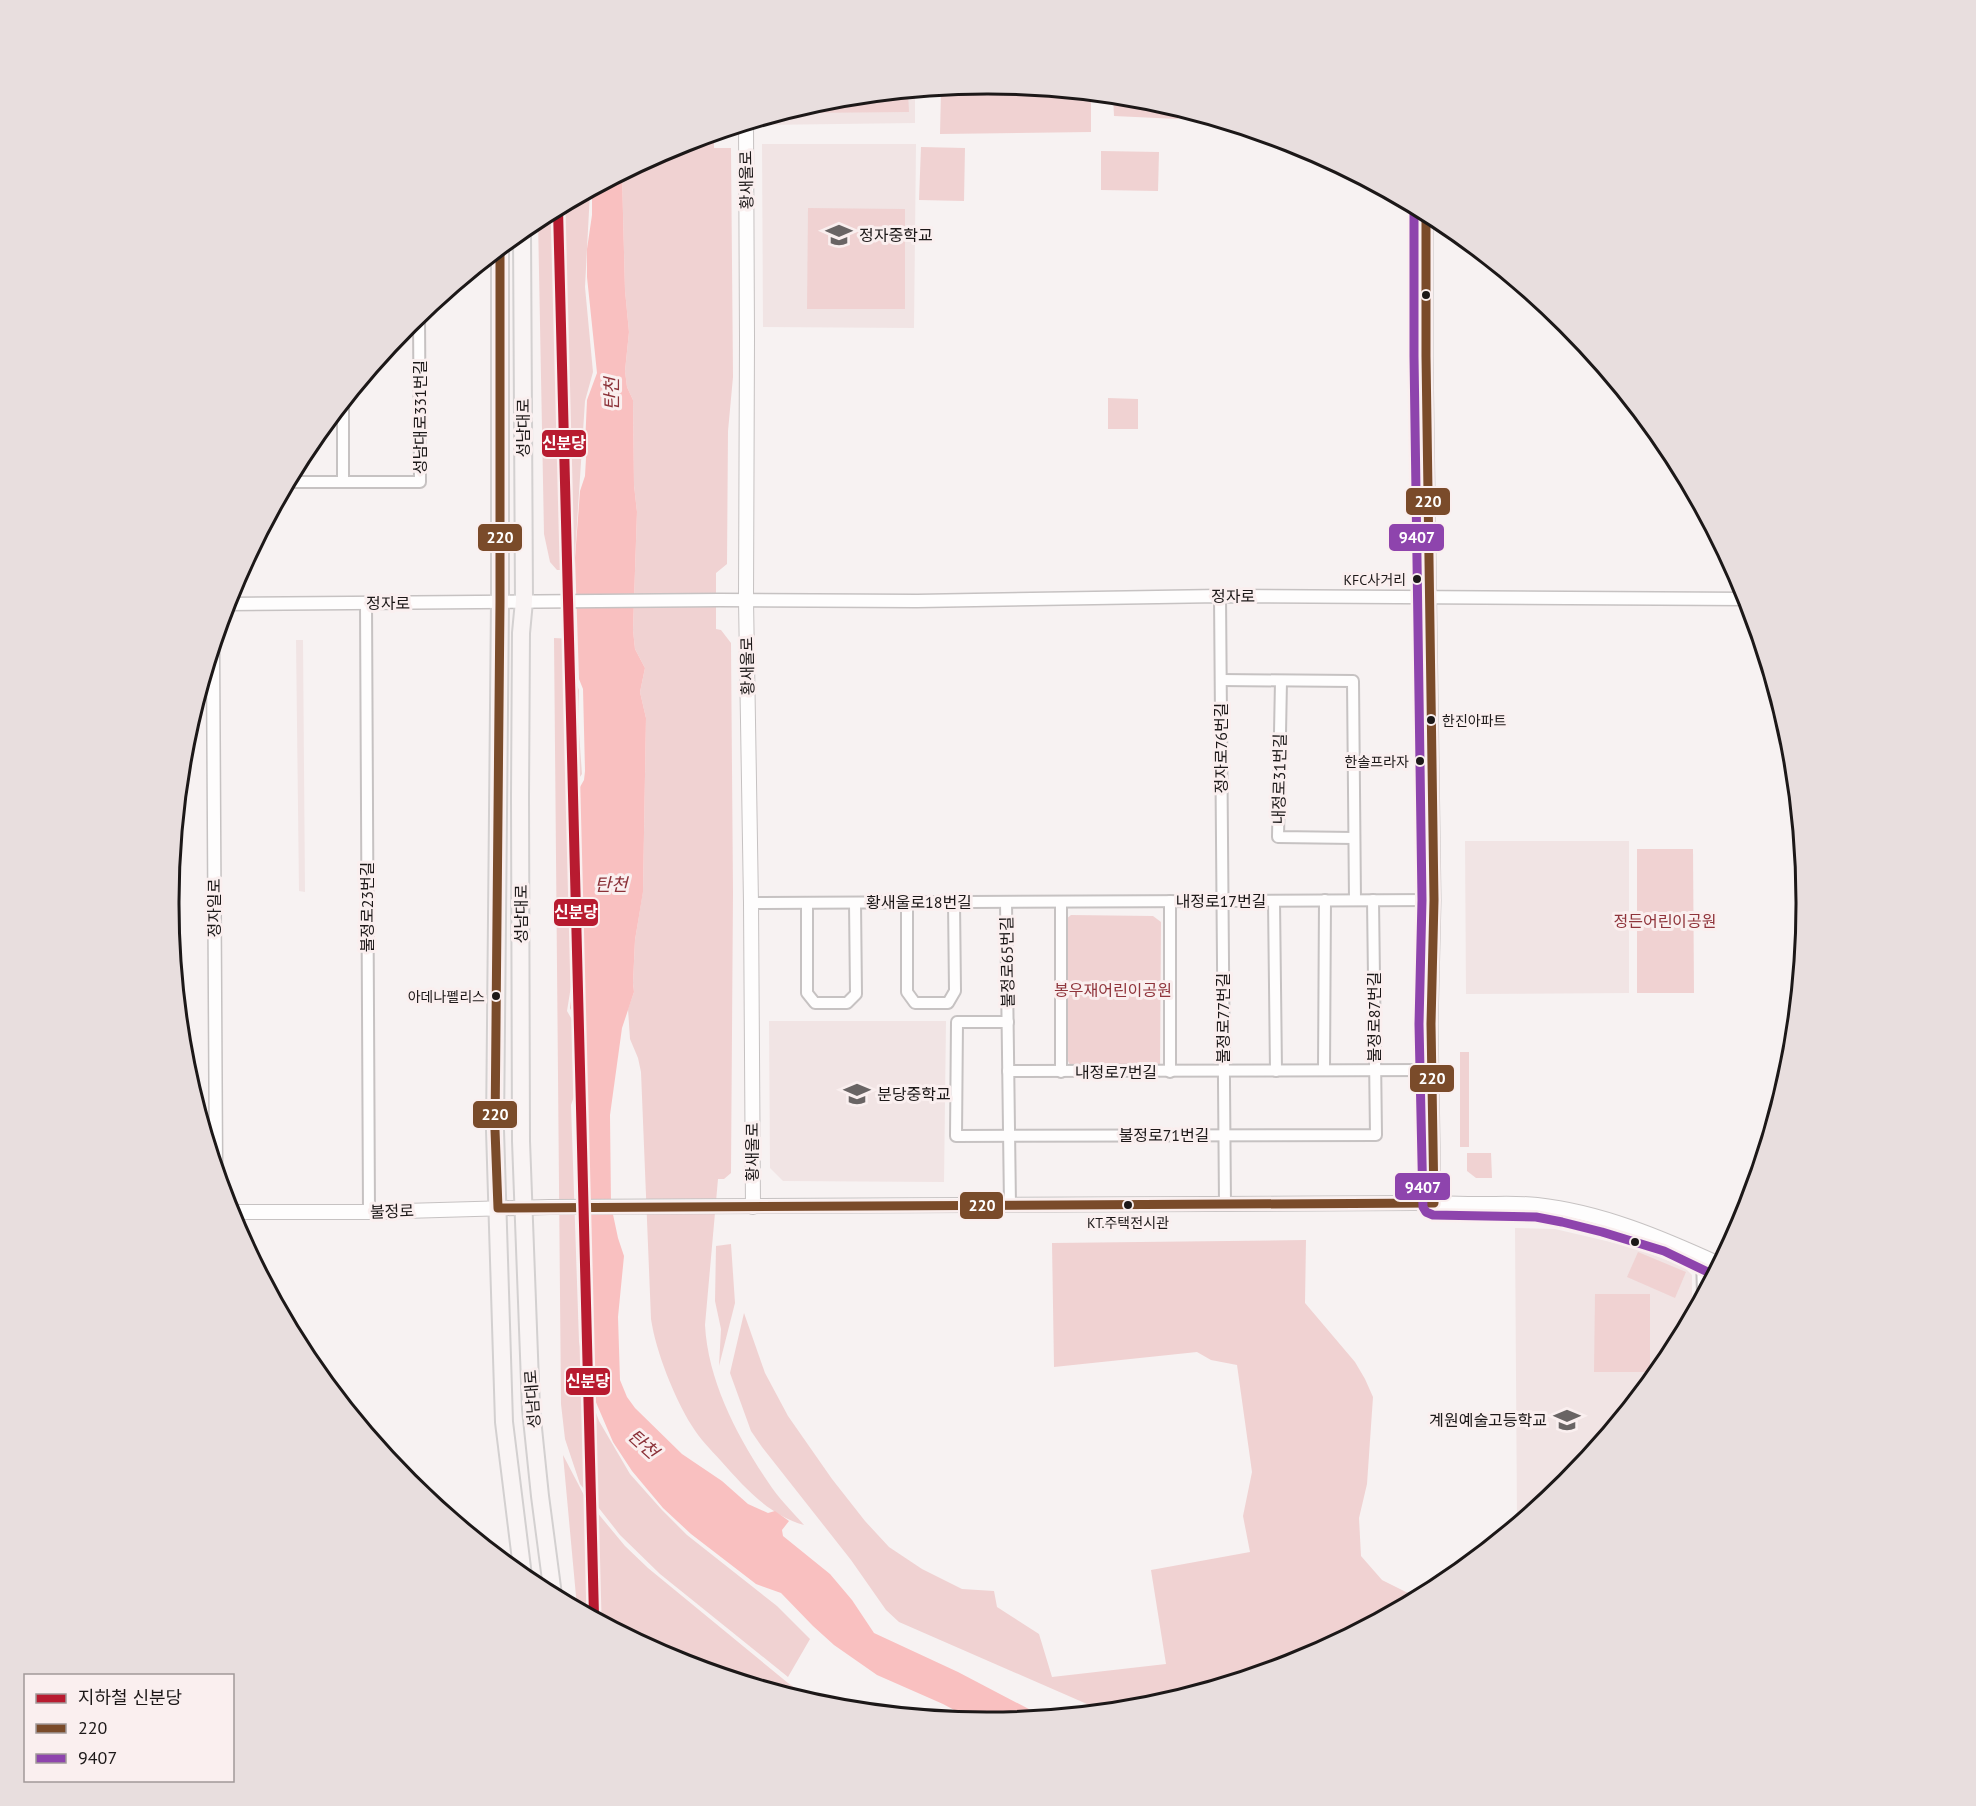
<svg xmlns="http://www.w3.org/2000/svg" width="1976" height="1806" font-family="'PT Sans','Noto Sans KR',sans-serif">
<rect width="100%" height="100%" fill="#f7f2f2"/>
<g fill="#f1e4e4">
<path d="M915,91V123L759,125V121L829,100Z"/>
<path d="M762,144H916L914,328L763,327Z"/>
<path d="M296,640H303L305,892L299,891Z"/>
<path d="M1465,841H1629V993L1466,994Z"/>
<path d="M769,1021H946L944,1182L783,1181L770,1168Z"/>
<path d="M1515,1228L1555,1229L1581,1235L1636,1248L1684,1267L1692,1275V1315L1669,1358L1567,1482L1517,1523Z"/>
</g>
<g fill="#f0d2d2">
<path d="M941,91L1091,94V132L940,134Z"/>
<path d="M908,92L909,112L801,113V108L829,100Z"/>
<path d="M1113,96L1148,100L1178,109V119L1114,116Z"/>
<path d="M714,134V148H731L733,377L728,431L727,564L716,573V629L721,630L731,643L733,893L731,1173L724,1179H718L705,1325C708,1381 737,1436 768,1482C778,1498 792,1511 804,1525C769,1515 745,1488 721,1461C711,1450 700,1439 692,1426C674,1397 656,1352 651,1319L641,1072L638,1058L630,1039L628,1009L634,992L633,983L635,940L643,891L646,718L640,692L645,668L635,649L633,630L637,512L634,485L633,400L627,387L625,371L629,332L625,290L622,175L675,146Z"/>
<path d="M921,147L965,148L964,201L919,200Z"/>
<path d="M1101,151L1159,152L1158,191L1101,190Z"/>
<path d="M590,192L585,287L593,372L585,401L574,570H557L550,562L544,534L538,219Z"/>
<path d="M808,208L905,209V309H807Z"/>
<path d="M1108,398L1138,399V429H1108Z"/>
<path d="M554,638L573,639L574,678L579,690L578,719L582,774L575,784L571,886L578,903L575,917L576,945L572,961L571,986L567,1011L574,1023L572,1054L576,1091L571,1105L579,1341L587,1388L599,1421L630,1474L662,1510L687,1535L777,1606L810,1639L788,1677L660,1574L620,1535L580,1484L565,1439L561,1404Z"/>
<path d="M1637,849H1693L1694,993H1637Z"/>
<path d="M1071,915L1153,916L1161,922L1160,1072L1071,1067L1067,1059L1066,919Z"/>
<rect x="1460" y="1052" width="9" height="95"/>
<path d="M1467,1153H1491L1492,1178H1476L1467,1171Z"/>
<path d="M1306,1240L1305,1303L1355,1362L1365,1379L1373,1397L1367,1484L1359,1518L1361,1556L1382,1580L1406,1592L1423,1595L1301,1660L1147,1706L1103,1711L899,1622L886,1610L851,1560L762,1447L751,1431L730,1373L744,1313L765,1373L788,1416L832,1479L865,1521L889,1547L922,1569L962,1589L994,1591L997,1607L1039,1634L1052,1677L1166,1664L1151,1570L1250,1552L1243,1516L1252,1472L1237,1365L1211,1360L1197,1352L1054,1367L1052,1243Z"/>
<path d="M731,1244L735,1303L719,1366L721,1329L715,1301L716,1246Z"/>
<path d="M1638,1252L1686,1272L1675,1298L1627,1277Z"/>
<path d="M1595,1294H1650V1372H1594Z"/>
<path d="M563,1455L586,1499L625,1546L648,1568L788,1683L816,1703L674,1660L577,1607Z"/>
</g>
<path fill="#f9c0c0" d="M622,175L625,290L629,332L625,371L627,387L633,400L634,485L637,512L633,630L635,649L645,668L640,692L646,718L643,892L635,940L633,983L634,992L622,1028L610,1115L611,1205L618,1238L624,1256L618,1317L620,1380L627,1397L635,1408L682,1454L722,1481L748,1504L768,1513L775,1511L789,1521L782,1530L783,1536L830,1574L852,1600L874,1633L958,1672L1044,1717L988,1722L961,1719L956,1711L943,1704L877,1675L834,1645L813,1626L781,1593L756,1584L691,1534L663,1508L632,1471L613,1442L589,1386L585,1362L575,1113L579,1086L578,1050L575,1044V1018L570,1008L575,971L581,946V901L578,889L580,787L584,780L585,771L583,689L579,679L575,558L580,491L585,476L586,458L585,445L587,400L597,373L587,277V249L592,215V190Z"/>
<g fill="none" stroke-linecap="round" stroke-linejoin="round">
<g stroke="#c6c2c2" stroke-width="14">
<g id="minor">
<path d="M343,405V482"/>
<path d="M289,482H420L419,315"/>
<path d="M1220,596L1225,1204"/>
<path d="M366,603L369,1212"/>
<path d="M1221,680L1353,681L1355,900"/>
<path d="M1281,681L1278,837L1354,838"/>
<path d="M1170,901V1072"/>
<path d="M1274,901L1276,1071"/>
<path d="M907,902V992L915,1003H948L955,991L954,902"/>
<path d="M1006,902L1010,1205"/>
<path d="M1061,902V1072"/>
<path d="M751,903L1434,900"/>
<path d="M807,903V993L815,1003H847L856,994L855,903"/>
<path d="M1008,1022H957L956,1136L1376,1135L1373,900"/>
<path d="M1324,1070L1325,900"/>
<path d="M1008,1071L1431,1070"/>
<path d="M1702,1256L1703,1295"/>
</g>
</g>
<g stroke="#c6c2c2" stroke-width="15">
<g id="tertiary">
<path d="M1426,213V356L1434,900L1431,1024L1434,1203"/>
<path d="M227,604L719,600L917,601L1220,596L1748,599"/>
<path d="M213,651L216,1165"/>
</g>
</g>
<g stroke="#c6c2c2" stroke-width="16">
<g id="secondary">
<path d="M746,125L747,338L746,600L751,903L753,1207"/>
<path d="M230,1212H369L549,1207L1414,1203C1437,1203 1459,1204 1482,1204C1500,1204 1519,1203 1537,1205C1601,1212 1662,1238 1719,1264"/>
</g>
</g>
<g stroke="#d3d0d0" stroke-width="20">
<g id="primary">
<path d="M522,231L524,601L521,633L520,797L521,1141L531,1409L540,1496L553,1595"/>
<path d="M500,249V602L495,1130L504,1422L523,1576"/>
</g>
</g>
<use href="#minor" stroke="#fefdfd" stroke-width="10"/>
<use href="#tertiary" stroke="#fefdfd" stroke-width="12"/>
<use href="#secondary" stroke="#fefdfd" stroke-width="14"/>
<use href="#primary" stroke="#f9f4f4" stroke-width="16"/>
<g stroke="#faefef" stroke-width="14">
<path id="bus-1" d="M500,249V602L495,1130L498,1208L1434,1203L1431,1024L1434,900L1426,356V213"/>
</g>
<g stroke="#faefef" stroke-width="14">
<path id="bus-2" d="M1414,213V356L1422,900L1419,1024L1423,1207L1426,1212L1433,1215L1536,1217L1562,1222L1602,1232L1664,1251L1714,1275"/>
</g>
<use href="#bus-1" stroke="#7a4b2a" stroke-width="9"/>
<use href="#bus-2" stroke="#8e44ad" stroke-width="9"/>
<g stroke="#faefef" stroke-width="15">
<path id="metro-1" d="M558,209L594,1616"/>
</g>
<use href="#metro-1" stroke="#b81b30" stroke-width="10"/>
</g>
<defs>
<g id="school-bare" transform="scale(2.07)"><path d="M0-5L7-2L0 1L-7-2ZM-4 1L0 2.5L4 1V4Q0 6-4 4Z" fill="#696464" stroke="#faefef" stroke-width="2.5" paint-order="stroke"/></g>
</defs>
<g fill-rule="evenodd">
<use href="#school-bare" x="839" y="235"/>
<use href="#school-bare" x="857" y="1094"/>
<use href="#school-bare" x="1567" y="1420"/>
</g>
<g fill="#1c1818" stroke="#faefef" stroke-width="2">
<circle cx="1426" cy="295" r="5"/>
<circle cx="1417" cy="579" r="5"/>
<circle cx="1431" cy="720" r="5"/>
<circle cx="1420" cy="761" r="5"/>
<circle cx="496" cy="996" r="5"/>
<circle cx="1128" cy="1205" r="5"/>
<circle cx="1635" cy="1242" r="5"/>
</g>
<g text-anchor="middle" stroke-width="6" stroke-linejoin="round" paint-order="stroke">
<g font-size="14" fill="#1c1818" stroke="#faefef" text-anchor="end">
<text x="1406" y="585">KFC사거리</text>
<text x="1442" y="726" text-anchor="start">한진아파트</text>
<text x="1409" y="767">한솔프라자</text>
<text x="485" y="1002">아데나펠리스</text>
<text x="1128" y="1228" text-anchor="middle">KT.주택전시관</text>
</g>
<g font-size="16" fill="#1c1818" stroke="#faefef">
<text transform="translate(746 180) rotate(-91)" y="6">황새울로</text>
<text transform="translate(420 417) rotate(-90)" y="6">성남대로331번길</text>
<text transform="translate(523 428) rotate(-90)" y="6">성남대로</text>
<text x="1233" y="602">정자로</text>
<text x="388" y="609">정자로</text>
<text transform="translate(747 666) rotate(-91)" y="6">황새울로</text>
<text transform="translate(1221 748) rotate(-90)" y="6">정자로76번길</text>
<text transform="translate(1279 779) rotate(-89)" y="6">내정로31번길</text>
<text x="1221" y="907">내정로17번길</text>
<text x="919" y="908">황새울로18번길</text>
<text transform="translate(367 907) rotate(-90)" y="6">불정로23번길</text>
<text transform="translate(214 908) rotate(-90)" y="6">정자일로</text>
<text transform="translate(521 914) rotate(-90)" y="6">성남대로</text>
<text transform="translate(1007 962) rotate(-91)" y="6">불정로65번길</text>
<text transform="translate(1374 1017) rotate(-90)" y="6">불정로87번길</text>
<text transform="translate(1223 1018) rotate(-90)" y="6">불정로77번길</text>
<text x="1116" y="1078">내정로7번길</text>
<text x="1164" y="1141">불정로71번길</text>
<text transform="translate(752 1152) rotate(-90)" y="6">황새울로</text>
<text transform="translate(392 1211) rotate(-2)" y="6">불정로</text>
<text transform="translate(532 1399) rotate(-94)" y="6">성남대로</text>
</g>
<g font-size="16" fill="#1c1818" stroke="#faefef" text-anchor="start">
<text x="859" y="241">정자중학교</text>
<text x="877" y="1100">분당중학교</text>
<text x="1547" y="1426" text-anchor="end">계원예술고등학교</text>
</g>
<g font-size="16" fill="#8f343b" stroke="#faefef">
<text x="1665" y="927">정든어린이공원</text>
<text x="1113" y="996">봉우재어린이공원</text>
</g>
<g font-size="18" font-style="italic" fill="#8b3138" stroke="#faefef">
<text transform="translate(612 394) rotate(-90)" y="6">탄천</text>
<text x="611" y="891">탄천</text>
<text transform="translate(643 1444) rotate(42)" y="6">탄천</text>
</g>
</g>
<path d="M0 0H1976V1806H0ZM987 94H988A808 808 0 0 1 1796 902V904A808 808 0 0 1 988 1712H987A808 808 0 0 1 179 904V902A808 808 0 0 1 987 94Z" fill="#e8dede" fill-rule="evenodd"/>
<path fill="none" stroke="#1c1818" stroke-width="3" d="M987 94H988A808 808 0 0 1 1796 902V904A808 808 0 0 1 988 1712H987A808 808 0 0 1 179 904V902A808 808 0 0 1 987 94Z"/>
<g stroke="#faefef" stroke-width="2">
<rect x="541" y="429" width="46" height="29" rx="6" fill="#b81b30"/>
<rect x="1405" y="487" width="46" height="29" rx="6" fill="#7a4b2a"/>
<rect x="477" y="523" width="46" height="29" rx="6" fill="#7a4b2a"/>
<rect x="1388" y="523" width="57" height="29" rx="6" fill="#8e44ad"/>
<rect x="553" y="898" width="46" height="29" rx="6" fill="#b81b30"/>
<rect x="1409" y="1064" width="46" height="29" rx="6" fill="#7a4b2a"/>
<rect x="472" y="1100" width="46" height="29" rx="6" fill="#7a4b2a"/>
<rect x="1394" y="1172" width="57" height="29" rx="6" fill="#8e44ad"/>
<rect x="959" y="1191" width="45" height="29" rx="6" fill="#7a4b2a"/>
<rect x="565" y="1367" width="46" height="29" rx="6" fill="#b81b30"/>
</g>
<g font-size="16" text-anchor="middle" font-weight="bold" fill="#fff">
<text x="564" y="449">신분당</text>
<text x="1428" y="507">220</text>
<text x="500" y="543">220</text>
<text x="1417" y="543">9407</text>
<text x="576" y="918">신분당</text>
<text x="1432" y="1084">220</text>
<text x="495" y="1120">220</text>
<text x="1423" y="1193">9407</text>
<text x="982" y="1211">220</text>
<text x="588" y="1387">신분당</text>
</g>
<rect x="24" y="1674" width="210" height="108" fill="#faefef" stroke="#a19999" stroke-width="1.5"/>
<rect x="36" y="1694" width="30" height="9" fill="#b81b30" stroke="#a19999" stroke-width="1.5"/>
<text x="78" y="1704" font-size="18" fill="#1c1818">지하철 신분당</text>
<rect x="36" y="1724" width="30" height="9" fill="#7a4b2a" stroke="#a19999" stroke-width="1.5"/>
<text x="78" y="1734" font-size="18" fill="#1c1818">220</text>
<rect x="36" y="1754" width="30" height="9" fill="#8e44ad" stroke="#a19999" stroke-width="1.5"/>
<text x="78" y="1764" font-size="18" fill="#1c1818">9407</text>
</svg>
